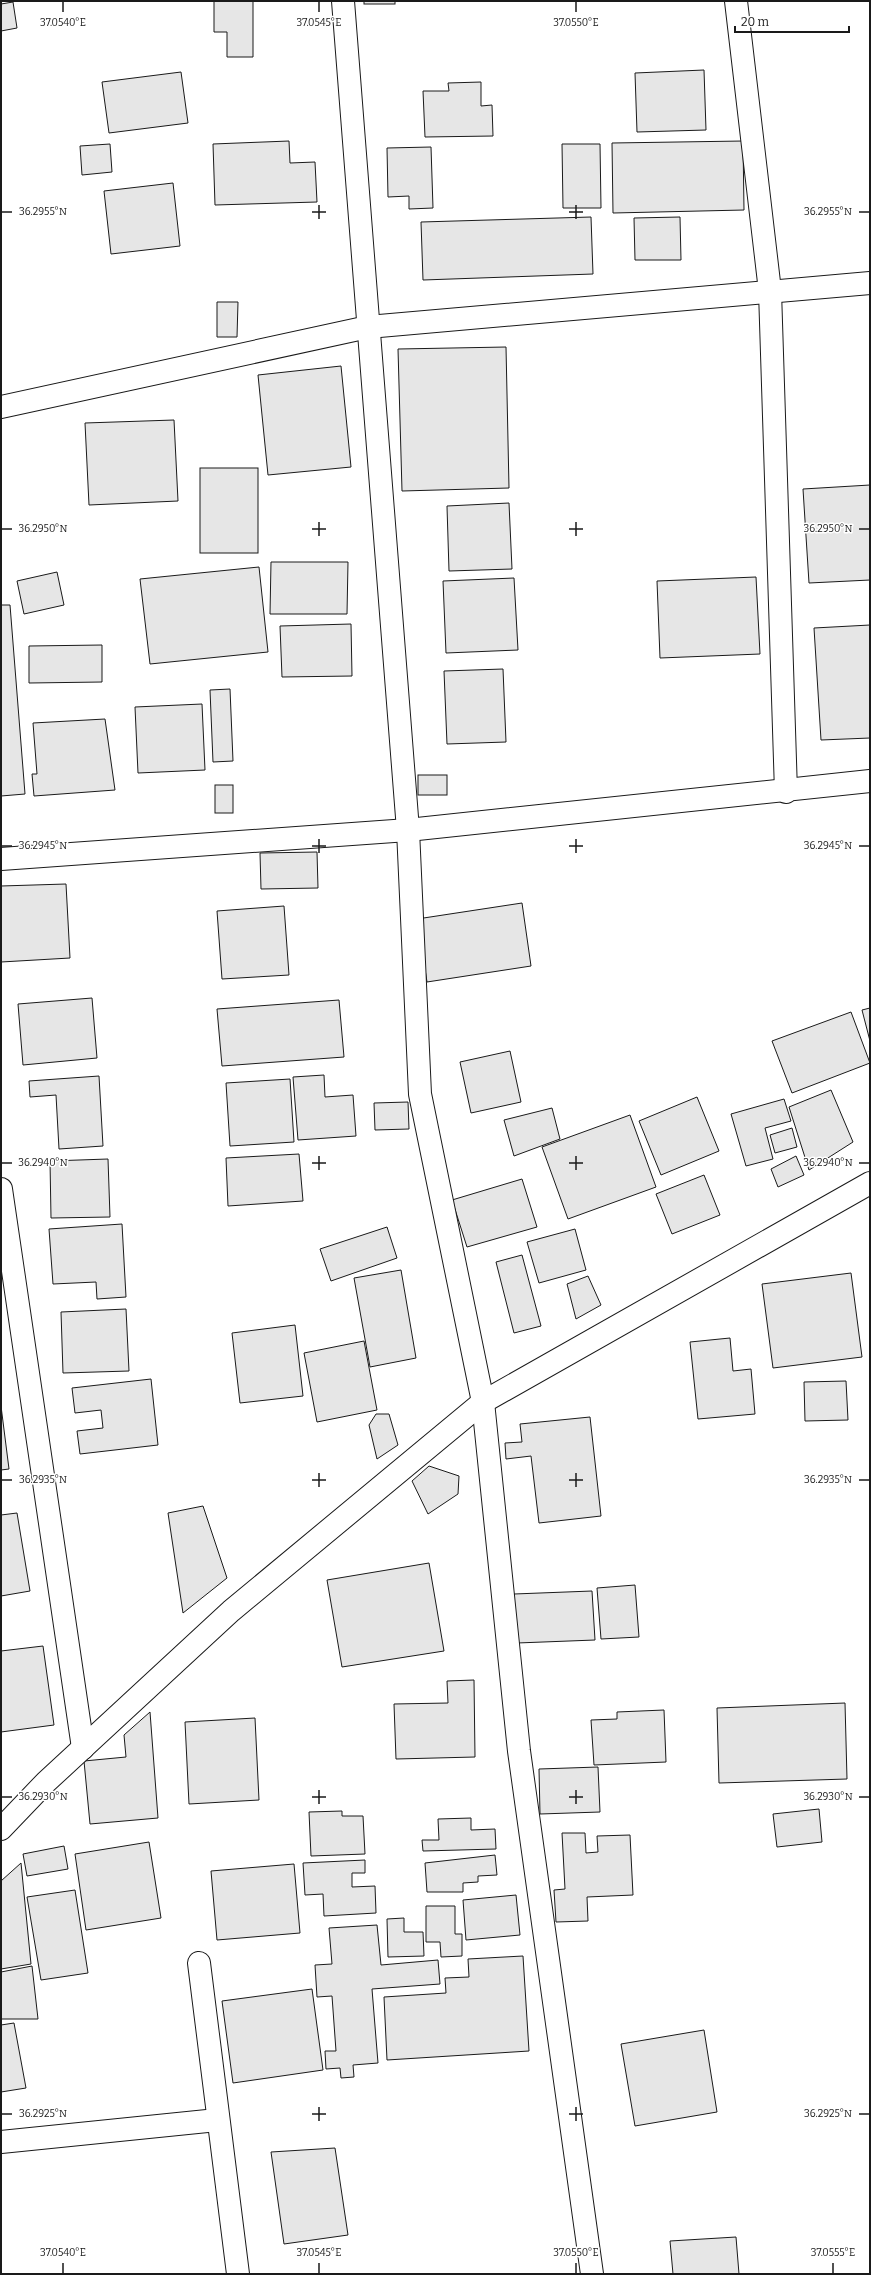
<svg xmlns="http://www.w3.org/2000/svg" width="871" height="2275" font-family="Bitter,serif">
<rect width="100%" height="100%" fill="#fff"/>
<g fill="#e6e6e6" stroke="#1a1a1a">
<path d="M214,1H253V57H227V32H214Z"/>
<rect x="364" y="1" width="31" height="3"/>
<path d="M13,2L17,28L1,31V4Z"/>
<path d="M704,70L706,130L637,132L635,73Z"/>
<path d="M181,72L188,123L109,133L102,82Z"/>
<path d="M481,82V106L492,105L493,136L425,137L423,91H449L448,83Z"/>
<path d="M289,141L290,163L315,162L317,202L215,205L213,144Z"/>
<path d="M743,141L744,210L613,213L612,143Z"/>
<path d="M110,144L112,172L82,175L80,146Z"/>
<path d="M562,144H600L601,208H563Z"/>
<path d="M431,147L433,208L409,209V196L388,197L387,148Z"/>
<path d="M173,183L180,246L111,254L104,191Z"/>
<path d="M591,217L593,274L423,280L421,222Z"/>
<path d="M680,217L681,260H635L634,218Z"/>
<path d="M217,302H238L237,337H217Z"/>
<path d="M506,347L509,488L402,491L398,349Z"/>
<path d="M341,366L351,467L268,475L258,375Z"/>
<path d="M174,420L178,501L89,505L85,423Z"/>
<rect x="200" y="468" width="58" height="85"/>
<path d="M870,485V580L809,583L803,489Z"/>
<path d="M509,503L512,569L449,571L447,506Z"/>
<path d="M271,562H348L347,614H270Z"/>
<path d="M259,567L268,652L150,664L140,579Z"/>
<path d="M57,572L64,605L24,614L17,581Z"/>
<path d="M756,577L760,654L660,658L657,581Z"/>
<path d="M514,578L518,650L446,653L443,581Z"/>
<path d="M1,605H10L25,794L1,796Z"/>
<path d="M351,624L352,676L282,677L280,626Z"/>
<path d="M870,625V738L821,740L814,628Z"/>
<path d="M102,645V682L29,683V646Z"/>
<path d="M503,669L506,742L447,744L444,671Z"/>
<path d="M230,689L233,761L213,762L210,690Z"/>
<path d="M202,704L205,770L138,773L135,707Z"/>
<path d="M105,719L115,790L34,796L32,774H37L33,723Z"/>
<rect x="418" y="775" width="29" height="20"/>
<rect x="215" y="785" width="18" height="28"/>
<path d="M317,852L318,888L261,889L260,853Z"/>
<path d="M66,884L70,958L1,962V886Z"/>
<path d="M522,903L531,966L427,982L417,919Z"/>
<path d="M284,906L289,975L222,979L217,911Z"/>
<path d="M92,998L97,1058L23,1065L18,1004Z"/>
<path d="M339,1000L344,1057L222,1066L217,1009Z"/>
<path d="M870,1008V1041L862,1010Z"/>
<path d="M851,1012L870,1063L792,1093L772,1041Z"/>
<path d="M510,1051L521,1102L471,1113L460,1062Z"/>
<path d="M324,1075L325,1097L353,1095L356,1136L298,1140L293,1077Z"/>
<path d="M99,1076L103,1146L59,1149L56,1095L30,1097L29,1081Z"/>
<path d="M290,1079L294,1142L230,1146L226,1083Z"/>
<path d="M831,1090L853,1142L809,1170L789,1107Z"/>
<path d="M697,1097L719,1151L661,1175L639,1121Z"/>
<path d="M784,1099L791,1121L765,1128L773,1159L746,1166L731,1114Z"/>
<path d="M408,1102L409,1129L375,1130L374,1103Z"/>
<path d="M552,1108L560,1139L514,1156L504,1120Z"/>
<path d="M630,1115L656,1187L568,1219L542,1147Z"/>
<path d="M792,1128L797,1147L775,1153L770,1135Z"/>
<path d="M299,1154L303,1201L228,1206L226,1158Z"/>
<path d="M796,1156L804,1175L778,1187L771,1169Z"/>
<path d="M108,1159L110,1217L51,1218L50,1161Z"/>
<path d="M704,1175L720,1215L672,1234L656,1194Z"/>
<path d="M522,1179L537,1227L467,1247L452,1200Z"/>
<path d="M122,1224L126,1297L97,1299L96,1282L53,1284L49,1229Z"/>
<path d="M387,1227L397,1258L331,1281L320,1249Z"/>
<path d="M575,1229L586,1270L539,1283L527,1242Z"/>
<path d="M522,1255L541,1326L514,1333L496,1262Z"/>
<path d="M401,1270L416,1358L370,1367L354,1278Z"/>
<path d="M851,1273L862,1357L773,1368L762,1284Z"/>
<path d="M588,1276L601,1305L576,1319L567,1284Z"/>
<path d="M126,1309L129,1371L63,1373L61,1312Z"/>
<path d="M295,1325L303,1396L240,1403L232,1333Z"/>
<path d="M730,1338L733,1371L751,1369L755,1414L698,1419L690,1342Z"/>
<path d="M364,1341L377,1410L317,1422L304,1353Z"/>
<path d="M151,1379L158,1445L80,1454L77,1431L103,1428L101,1410L75,1413L72,1388Z"/>
<path d="M846,1381L848,1420L805,1421L804,1382Z"/>
<path d="M1,1406L9,1469L1,1470Z"/>
<path d="M376,1414H389L398,1445L377,1459L369,1425Z"/>
<path d="M590,1417L601,1516L539,1523L531,1456L506,1459L505,1443L522,1442L520,1424Z"/>
<path d="M429,1466L459,1476L458,1494L428,1514L412,1481Z"/>
<path d="M203,1506L227,1578L183,1613L168,1513Z"/>
<path d="M17,1513L30,1591L1,1596V1515Z"/>
<path d="M429,1563L444,1651L342,1667L327,1580Z"/>
<path d="M635,1585L639,1637L601,1639L597,1588Z"/>
<path d="M592,1591L595,1640L517,1643L514,1594Z"/>
<path d="M43,1646L54,1725L1,1732V1651Z"/>
<path d="M474,1680L475,1757L396,1759L394,1704L448,1703L447,1681Z"/>
<path d="M845,1703L847,1779L719,1783L717,1708Z"/>
<path d="M664,1710L666,1762L594,1765L591,1720L617,1719V1712Z"/>
<path d="M150,1712L158,1818L90,1824L84,1761L126,1757L124,1735Z"/>
<path d="M255,1718L259,1800L189,1804L185,1722Z"/>
<path d="M598,1767L600,1812L540,1814L539,1769Z"/>
<path d="M819,1809L822,1842L777,1847L773,1814Z"/>
<path d="M342,1811V1816H363L365,1854L311,1856L309,1812Z"/>
<path d="M471,1818V1830L495,1829L496,1849L423,1851L422,1840H439L438,1819Z"/>
<path d="M562,1833H585L586,1853L598,1852L597,1836L630,1835L633,1895L587,1897L588,1921L556,1922L554,1890L565,1889Z"/>
<path d="M149,1842L161,1918L86,1930L75,1854Z"/>
<path d="M64,1846L68,1869L27,1876L23,1854Z"/>
<path d="M495,1855L497,1875L478,1876V1882L463,1883V1892H427L425,1863Z"/>
<path d="M365,1860V1873H352V1887L375,1886L376,1913L324,1916L323,1894L305,1895L303,1863Z"/>
<path d="M21,1863L31,1964L1,1969V1881Z"/>
<path d="M294,1864L300,1933L217,1940L211,1871Z"/>
<path d="M75,1890L88,1973L41,1980L27,1897Z"/>
<path d="M516,1895L520,1935L466,1940L463,1900Z"/>
<path d="M426,1906H455V1934H462V1956L441,1957L440,1942H426Z"/>
<path d="M404,1918V1932H423L424,1956L388,1957L387,1919Z"/>
<path d="M377,1925L381,1965L438,1960L440,1984L372,1989L378,2063L353,2065L354,2077L341,2078L340,2068L326,2069L325,2051H336L332,1996L317,1997L315,1965L332,1964L329,1928Z"/>
<path d="M523,1956L529,2051L387,2060L384,1997L446,1993L445,1978L469,1977L468,1959Z"/>
<path d="M32,1966L38,2019H1V1972Z"/>
<path d="M312,1989L323,2070L233,2083L222,2001Z"/>
<path d="M14,2023L26,2088L1,2092V2025Z"/>
<path d="M704,2030L717,2112L635,2126L621,2044Z"/>
<path d="M335,2148L348,2235L284,2244L271,2152Z"/>
<path d="M736,2237L739,2274H673L670,2241Z"/>
</g>
<g fill="none" stroke-linecap="round" stroke-linejoin="round">
<g stroke="#1a1a1a" stroke-width="24">
<g id="street">
<path d="M343,1L408,830L420,1094L483,1402L519,1751L592,2274"/>
<path d="M736,1L770,291L786,792"/>
<path d="M1,407L368,327L870,283"/>
<path d="M1,859L408,830L870,781"/>
<path d="M1,1189L83,1748"/>
<path d="M199,1963L238,2274"/>
<path d="M1,2142L217,2120"/>
</g>
</g>
<g stroke="#1a1a1a" stroke-width="24">
<path id="secondary" d="M1,1829L46,1782L231,1611L483,1402L870,1183"/>
</g>
<use href="#street" stroke="#fff" stroke-width="22"/>
<use href="#secondary" stroke="#fff" stroke-width="22"/>
</g>
<path fill="none" stroke="#1a1a1a" stroke-width="1.5" d="M63,2V12M319,2V12M576,2V12M319,205V219M576,205V219M2,212H12M312,212H326M569,212H583M859,212H869M319,522V536M576,522V536M2,529H12M312,529H326M569,529H583M859,529H869M319,839V853M576,839V853M2,846H12M312,846H326M569,846H583M859,846H869M319,1156V1170M576,1156V1170M2,1163H12M312,1163H326M569,1163H583M859,1163H869M319,1473V1487M576,1473V1487M2,1480H12M312,1480H326M569,1480H583M859,1480H869M319,1790V1804M576,1790V1804M2,1797H12M312,1797H326M569,1797H583M859,1797H869M319,2107V2121M576,2107V2121M2,2114H12M312,2114H326M569,2114H583M859,2114H869M63,2263V2273M319,2263V2273M576,2263V2273M833,2263V2273"/>
<g font-size="10" text-anchor="middle" fill="#1a1a1a" stroke="#fff" stroke-width="3" stroke-linejoin="round" paint-order="stroke">
<text x="63" y="26">37.0540°E</text>
<text x="319" y="26">37.0545°E</text>
<text x="576" y="26">37.0550°E</text>
<text x="43" y="215">36.2955°N</text>
<text x="828" y="215">36.2955°N</text>
<text x="43" y="532">36.2950°N</text>
<text x="828" y="532">36.2950°N</text>
<text x="43" y="849">36.2945°N</text>
<text x="828" y="849">36.2945°N</text>
<text x="43" y="1166">36.2940°N</text>
<text x="828" y="1166">36.2940°N</text>
<text x="43" y="1483">36.2935°N</text>
<text x="828" y="1483">36.2935°N</text>
<text x="43" y="1800">36.2930°N</text>
<text x="828" y="1800">36.2930°N</text>
<text x="43" y="2117">36.2925°N</text>
<text x="828" y="2117">36.2925°N</text>
<text x="63" y="2256">37.0540°E</text>
<text x="319" y="2256">37.0545°E</text>
<text x="576" y="2256">37.0550°E</text>
<text x="833" y="2256">37.0555°E</text>
</g>
<rect width="871" height="2275" fill="none" stroke="#1a1a1a" stroke-width="4"/>
<path d="M735 26v6h114v-6" fill="none" stroke="#1a1a1a" stroke-width="2"/>
<text x="741" y="26" font-size="12" fill="#1a1a1a" stroke="#ffffff" stroke-width="3" paint-order="stroke">20 m</text>
</svg>
